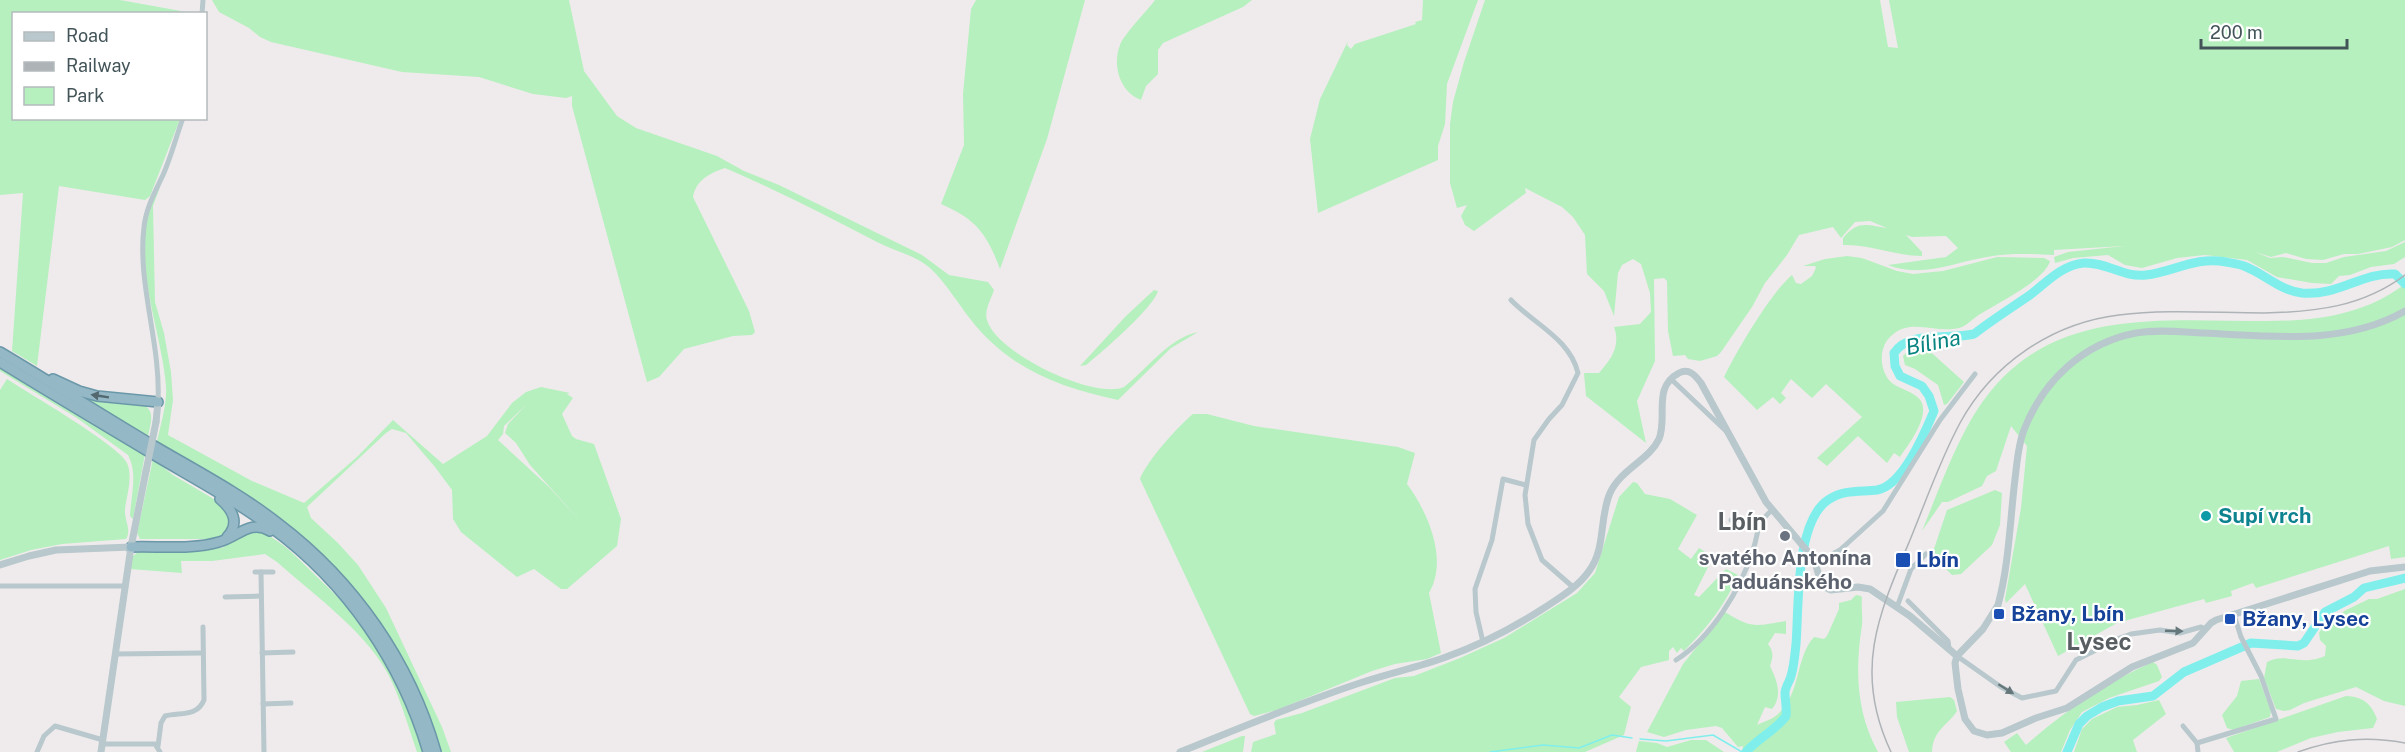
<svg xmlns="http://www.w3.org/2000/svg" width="2405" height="752" font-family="'Public Sans',sans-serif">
<rect width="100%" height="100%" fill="#efebec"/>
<g fill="#b6f0be" fill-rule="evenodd">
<path d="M0,0H120L192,13L14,14V118L180,119L150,196L145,200L59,186L37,366L12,351L23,193L0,195Z"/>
<path d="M212,0H569L584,71L617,116L636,128L717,156L744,171L779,185L922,255L949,275L988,282L994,290C991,299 984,311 987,320C996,353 1094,400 1124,387C1147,369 1169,338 1198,332L1171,348L1118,400C1062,388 1014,371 975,325C960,307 948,285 930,268C915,255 894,251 877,242C827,216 776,190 725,168C710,173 696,180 693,197L749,311L755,332L752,335L733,336L684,349L659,377L647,382L572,106V96L566,98L533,94L479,77L402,72L271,42L260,37L249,28L219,12Z"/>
<path d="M976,0H1085L1047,139L1000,269C987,234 976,219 941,204L964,145L963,94L971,9Z"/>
<path d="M1155,0H1252L1243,7L1163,43L1158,50V74L1146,86L1141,100C1120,92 1112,66 1120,45C1124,34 1147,11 1155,0Z"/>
<path d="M1423,0H1478L1447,84L1445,124L1438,146V160L1318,213L1310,139L1320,99L1348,41L1347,45L1351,49L1355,44L1416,24L1415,22L1422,20Z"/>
<path d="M1485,0H1880L1888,47L1898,48L1889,0H2405V240L2392,247L2358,254H2344L2323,260L2306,259L2286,253L2271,257L2255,252L2270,258L2283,257L2312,263H2326L2344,257L2386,251L2405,242V257L2394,264L2371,267L2350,275L2339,276L2331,284L2312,283L2277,277L2247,260L2205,255L2177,258L2142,268L2125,265L2108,255L2073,258L2055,263L2054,257L2068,252L2124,246L2054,250V255C2033,254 2012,253 1993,256C1956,261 1924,279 1888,265L1946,257L1958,248L1946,236L1912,237L1906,235L1922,252V256C1895,256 1870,244 1843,245V238C1858,220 1866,225 1887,228L1870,221L1855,222L1841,238L1833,227L1799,235L1787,255L1765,283L1752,307L1721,352L1717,356L1700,361L1688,359L1685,355L1673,356L1668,331L1667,281L1664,278L1654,279L1655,361L1637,401L1646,443L1586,396L1584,373H1599C1611,359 1621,346 1614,327L1640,324L1651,312L1650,293L1641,264L1633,259L1622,265L1618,273L1614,316L1604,291L1587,274L1585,235L1573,217L1562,207L1525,188L1526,193L1474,231L1465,225L1461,216L1467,205L1457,208L1450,183V124L1453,102L1464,62Z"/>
<path d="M160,187L153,206L155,302L164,333L171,372L173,400L168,435L252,481L304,503L357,457L393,420L443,464L487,436L512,403L526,392L541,387L570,393L567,394L573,398L562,414L572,436L576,439L594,444L621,519L617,546L567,589H561L534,569L517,577L461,532L453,519L452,490L435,467L406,433L392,429L386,433L307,507L311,518L338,543L358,565L386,608L442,727L451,752H442C415,665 364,584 292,527C251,493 202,469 157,441C161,424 167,404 166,386C162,328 122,238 160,187ZM527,404L508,424L505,433L516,443L530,465L583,524L549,487L498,440L503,434L504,426Z"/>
<path d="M1847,256L1862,258L1897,271L1913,274L1943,271L1997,257L2044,258L2050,261C2045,280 1998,303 1982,313C1974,317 1967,326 1959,328C1934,334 1909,316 1889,338C1878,350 1880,373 1892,383C1901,390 1917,392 1922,403C1928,419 1909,444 1900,457L1894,453L1887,463L1858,436L1827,466L1817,458L1862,417L1826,384L1812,398L1791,379L1781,393L1786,398L1780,404L1773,397L1757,410L1724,377C1738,349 1770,294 1792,275L1796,283L1801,284L1812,276L1816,268L1815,266H1803L1825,259Z"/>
<path d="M2405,284V557L2391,559L2389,546L2256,588L2253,583L2231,591L2232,596L2206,603L2204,599L2117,623L2058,656L2025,584L2006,603L2005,599L2021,508L2027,446L2011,426L1996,471L1987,476L1982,486L1948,502H1942L1922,531C1936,497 1949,460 1967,427C2033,304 2149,321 2267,321C2317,321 2364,315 2405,284Z"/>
<path d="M1154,290L1158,291C1153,308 1102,352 1086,365L1080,366L1126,316Z"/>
<path d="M1912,347H1925L1964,382L1947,404L1944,405L1938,385L1915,369L1905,365L1903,356Z"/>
<path d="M0,367L145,454L133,519L130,516C131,495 138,474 128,455L77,418L0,371Z"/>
<path d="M7,379C28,393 120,446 127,463C133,476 127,495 125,509C124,520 132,530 126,539L62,544L31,550L0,560V390Z"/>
<path d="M80,396L144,405C156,412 150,425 148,437Z"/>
<path d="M1193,414H1207L1254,426L1398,447L1415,453L1407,484C1427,511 1449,559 1429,593L1441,653L1427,659L1395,664L1372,671L1277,710L1254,716L1250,714L1140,479C1146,462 1179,425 1193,414Z"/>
<path d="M153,459L173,475L224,505L233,522L225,535L214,539H140L137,533Z"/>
<path d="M1633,482L1637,483L1645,494L1670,499L1697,515L1678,549L1691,559L1699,548L1717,559L1710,563L1694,595L1699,597L1726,569L1738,575C1726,604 1706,629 1684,651L1681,648L1677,653L1673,647L1669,651V660L1641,667L1619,697L1631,707L1624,735L1585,752H1251L1253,742L1276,734L1274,723L1276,720L1302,713L1395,678L1414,676L1460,658L1504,638L1577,593L1595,573L1619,497Z"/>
<path d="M1995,490L2002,493L2000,525L1992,545L1961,574L1952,575L1938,561L1933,552L1947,510Z"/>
<path d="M250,529C275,534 293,553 310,570C327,587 344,602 358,620C389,659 410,705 425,752H417C409,729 402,704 392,682C372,636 314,595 277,562L265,554L212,561H181L182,573L130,569L132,557L138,552L222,548Z"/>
<path d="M2405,589V706L2384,701L2356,687L2304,703L2290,710L2284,711L2276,709L2264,678L2267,662C2287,652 2301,667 2325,656L2326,646L2320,640L2319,633L2324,625L2335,621L2344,611L2369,599H2377Z"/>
<path d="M1856,595L1861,596L1862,598C1861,608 1863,618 1862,625C1855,669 1856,712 1878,752H1742L1743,746L1738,747L1722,728L1716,726L1686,730L1664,737L1647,732L1683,664L1725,612C1751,629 1757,626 1786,621V634L1775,633L1768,644C1774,652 1773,657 1770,666C1777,680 1783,696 1772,709L1765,707L1757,725C1763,722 1773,719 1778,714C1801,694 1795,658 1814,637L1824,639L1827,636L1839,609V603L1851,600Z"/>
<path d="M2153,662L2157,665L2162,677L2159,681L2109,698L2082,712L2070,730L2061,752H2011L2004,742L2017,733L2026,745C2063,712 2107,682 2153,662Z"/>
<path d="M2259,679L2271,711L2270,717L2233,730L2227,728L2222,715L2237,696L2241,681Z"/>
<path d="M2346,696C2363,697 2371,703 2377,719L2373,728L2338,732L2311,738L2277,752H2234L2226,738Z"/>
<path d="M1950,697L1954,700L1957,711C1947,726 1933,730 1932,752H1909L1897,717L1896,702Z"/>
<path d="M2159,700L2166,714L2133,740L2137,752H2074L2082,729L2092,719L2117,707L2137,705Z"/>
<path d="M1242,736H1245L1243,752H1202Z"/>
<path d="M1691,740H1706L1724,752H1636L1639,741L1657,743L1667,747Z"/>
</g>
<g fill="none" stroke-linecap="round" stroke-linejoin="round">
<g stroke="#80efec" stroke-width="1.5">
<path d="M1640,739L1666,741L1713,735L1742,752"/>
<path d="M1490,752L1543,745L1579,748L1612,735L1632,738"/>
</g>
<g stroke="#80efec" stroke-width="9">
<path d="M1746,752C1758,738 1775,731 1786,716C1787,708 1785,700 1785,693C1785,687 1790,681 1791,676C1794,666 1795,654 1796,644C1799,608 1795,522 1828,500C1844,489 1860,492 1877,490C1903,486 1925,432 1934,411L1929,396L1922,386L1900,376L1895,366L1894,353C1909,330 1949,340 1974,334C1992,320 2011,308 2030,295C2047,282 2062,265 2084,263C2107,262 2124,278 2146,275C2173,272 2196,256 2226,262C2232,263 2239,264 2244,266C2265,274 2279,290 2302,293C2339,296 2362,272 2395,274L2405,284"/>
<path d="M2067,752L2079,724L2087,716L2102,707L2118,701L2153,696L2184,672L2251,643L2298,646L2304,643L2325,612L2354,597L2364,588L2405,578"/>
</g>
<g stroke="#6b98a9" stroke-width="12">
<g id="trunk">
<path d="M0,352C52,383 104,416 156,447C197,471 241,494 279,524C354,581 410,661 436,752"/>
<path d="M0,362C52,394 104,425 156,456C195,479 236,501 272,528C347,583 402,663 428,752"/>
<path d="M53,379L79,391L97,396L158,402"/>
<path d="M220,499C233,510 240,523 227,537"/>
<path d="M131,547C159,546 192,550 219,542C238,537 250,519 270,531"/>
</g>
</g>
<g stroke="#b8c8cc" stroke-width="5">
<path d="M202,14L203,0"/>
<path d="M1511,300C1534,324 1570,339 1578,373L1562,405L1549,419L1534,440L1525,495L1528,524L1542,560L1573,587"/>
<path d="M1671,379L1727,432"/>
<path d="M158,402C161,343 137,284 144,227C146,208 155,192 163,175C171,157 176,137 183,118"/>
<path d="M1731,520L1759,521"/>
<path d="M1816,563L1840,550L1883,511L1940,420L1975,374"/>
<path d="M255,572H273"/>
<path d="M261,572L264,752"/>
<path d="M0,586H125"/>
<path d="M225,597L261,596"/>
<path d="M1908,601L1948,641L1949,648"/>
<path d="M1897,607L1911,569L1926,554"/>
<path d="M1483,642L1476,612L1475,589L1492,540L1503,479L1526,485"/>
<path d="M262,653L293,652"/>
<path d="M115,654L203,653"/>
<path d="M1957,656L2001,687L2022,698L2056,691L2076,660L2120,638L2131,634L2160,630L2180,633L2201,627L2205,629"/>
<path d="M1676,660C1711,638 1741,589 1753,550C1760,530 1754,526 1772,510"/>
<path d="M263,704L291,703"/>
<path d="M2183,726L2197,743"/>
<path d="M102,744H155L160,752"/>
<path d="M158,746L161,723L165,716C181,712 197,717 204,700L203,627"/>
<path d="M37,752L44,736L55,726L103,740"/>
<path d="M2198,752L2197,743L2276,719L2261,676L2241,637L2234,615"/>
</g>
<g stroke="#b8c8cc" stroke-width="7">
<path d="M2405,311C2344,346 2271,336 2204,333C2182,332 2158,329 2136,333C2083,343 2043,381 2024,430C2018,445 2017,463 2015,479C2010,520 2009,565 1998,605L1983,629L1957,656L1955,663L1958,689L1965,719L1974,731L1987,735L2002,733L2036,718L2067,708L2132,667L2193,643L2211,623L2216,620L2370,571L2405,567"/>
<path d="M156,422L158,402"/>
<path d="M0,565L29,556L56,550L131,547"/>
<path d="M101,752L131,547L146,471"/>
<path d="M1180,752C1240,728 1301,702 1363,682C1390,673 1419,667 1446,657C1480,645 1513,628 1544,608C1559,598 1578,587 1589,571C1606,549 1599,518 1610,493C1621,469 1649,460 1659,439C1668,417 1652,387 1679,373C1689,368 1695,375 1701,383L1766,502L1814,559L1819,576L1825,587L1831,590L1858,587L1870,589L1910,616L1957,656"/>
</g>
<use href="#trunk" stroke="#94b8c6" stroke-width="9"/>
<g stroke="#adb3b6" stroke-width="1.5">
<path d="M1891,752C1853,672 1878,615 1910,540C1926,501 1940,460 1960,423C1992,364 2052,323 2119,315C2166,309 2216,313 2264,313C2315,312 2362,307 2405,275"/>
<path d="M2298,752C2334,739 2367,736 2405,743"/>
</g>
<path stroke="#b8c8cc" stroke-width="7" d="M146,471L156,422"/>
</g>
<defs><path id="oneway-solid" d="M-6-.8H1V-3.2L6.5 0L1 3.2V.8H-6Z" transform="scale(1.5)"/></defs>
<use fill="#53686f" href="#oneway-solid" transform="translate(100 396) rotate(-171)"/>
<g fill="#66777c">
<use href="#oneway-solid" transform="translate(2174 631) rotate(2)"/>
<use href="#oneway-solid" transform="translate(2006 689) rotate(32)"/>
</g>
<circle fill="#0f9aa8" stroke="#fff" stroke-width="2" cx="2206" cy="516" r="6"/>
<circle fill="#6b7280" stroke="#fff" stroke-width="2" cx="1785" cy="536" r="6"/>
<g fill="#1a4fb4" stroke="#fff" stroke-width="2">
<rect x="1895" y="552" width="16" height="16" rx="3"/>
<rect x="1993" y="608" width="12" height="12" rx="3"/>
<rect x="2224" y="613" width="12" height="12" rx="3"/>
</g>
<g text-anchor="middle" stroke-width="4.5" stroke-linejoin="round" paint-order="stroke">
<g font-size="21" font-weight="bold" fill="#0d838f" stroke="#fff" text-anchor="start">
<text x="2218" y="523">Supí vrch</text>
</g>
<g font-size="21" font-weight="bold" fill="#5b616d" stroke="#fff">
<text x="1785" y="565">svatého Antonína<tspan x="1785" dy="24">Paduánského</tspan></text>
</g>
<g font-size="21" font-weight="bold" fill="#164399" stroke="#fff" text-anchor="start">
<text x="1916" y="567">Lbín</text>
<text x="2011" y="621">Bžany, Lbín</text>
<text x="2242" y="626">Bžany, Lysec</text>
</g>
<g font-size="22" font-style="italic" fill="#088481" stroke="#fff">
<text transform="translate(1933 342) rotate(-11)" y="8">Bílina</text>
</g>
<g font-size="24" font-weight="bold" fill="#585e61" stroke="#fff">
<text x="1742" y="530">Lbín</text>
<text x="2099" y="650">Lysec</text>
</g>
</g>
<rect x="12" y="12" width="195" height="108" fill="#ffffff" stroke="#b4bbbd" stroke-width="1.5"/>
<rect x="24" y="32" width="30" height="9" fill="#b8c8cc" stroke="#b4bbbd" stroke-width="1.5"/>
<text x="66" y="42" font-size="18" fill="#435459">Road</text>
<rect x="24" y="62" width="30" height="9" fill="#adb3b6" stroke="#b4bbbd" stroke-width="1.5"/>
<text x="66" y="72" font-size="18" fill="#435459">Railway</text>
<rect x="24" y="87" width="30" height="18" fill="#b6f0be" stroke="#b4bbbd" stroke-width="1.5"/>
<text x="66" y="102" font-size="18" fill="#435459">Park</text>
<path d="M2201 39v9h146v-9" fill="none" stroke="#435459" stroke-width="3"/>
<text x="2210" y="39" font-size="18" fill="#435459" stroke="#ffffff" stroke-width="4.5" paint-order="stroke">200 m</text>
</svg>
